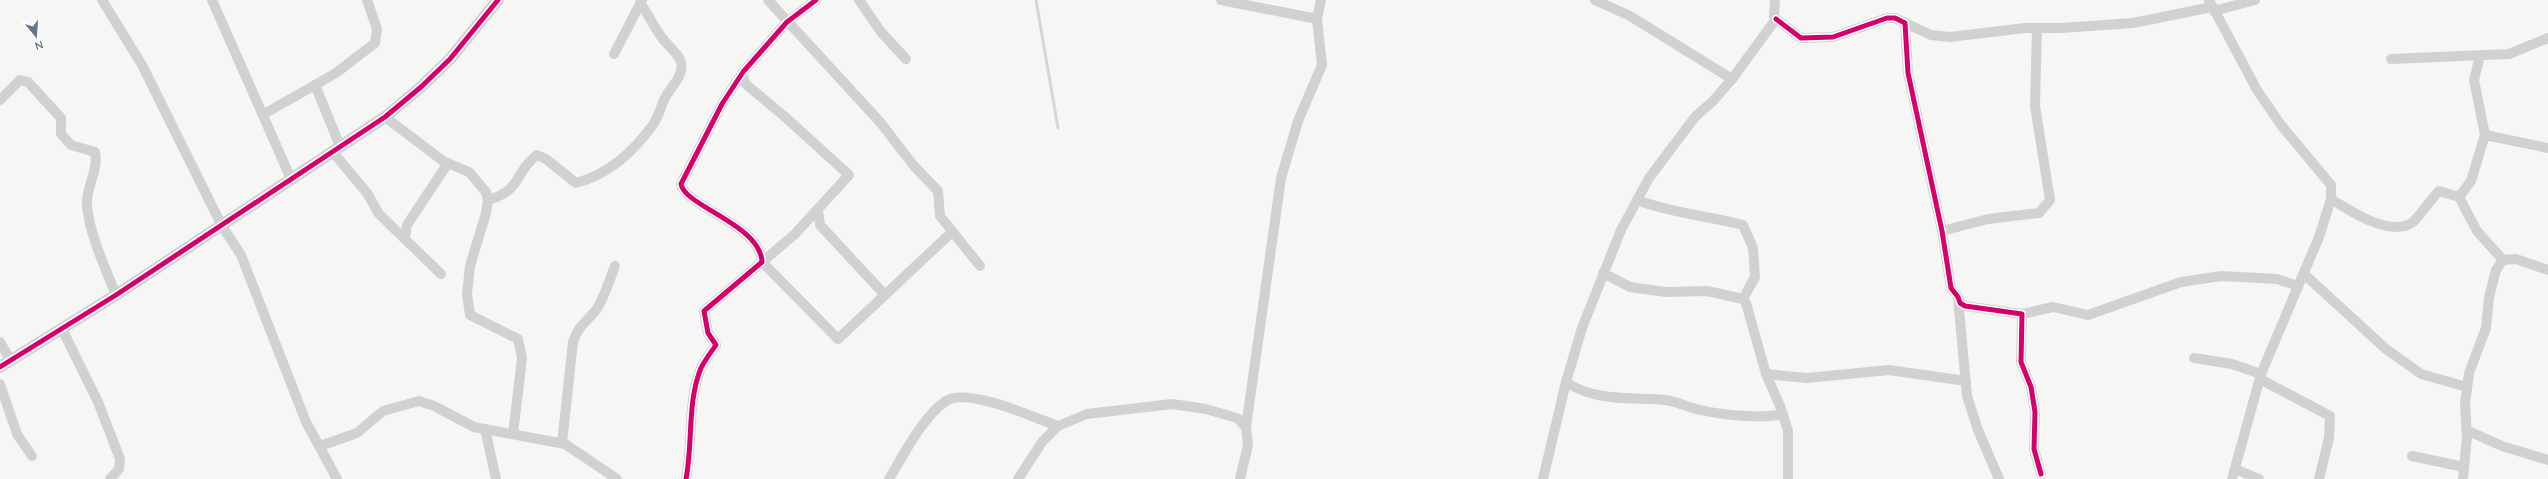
<svg xmlns="http://www.w3.org/2000/svg" width="2548" height="479" font-family="Quicksand,sans-serif">
<rect width="100%" height="100%" fill="#f6f7f5"/>
<g fill="none" stroke-linecap="round" stroke-linejoin="round">
<path stroke="#cfd8da" stroke-width="3" d="M1036,0L1058,128"/>
<g stroke="#d0d2d2" stroke-width="10">
<path d="M102,0L142,65L222,226L241,255L306,422L337,479"/>
<path d="M212,0L291,179"/>
<path d="M768,0L880,122L914,166L938,191L940,216L980,266"/>
<path d="M859,0L881,32L906,59"/>
<path d="M1221,0L1317,19"/>
<path d="M1595,0L1630,16L1732,79"/>
<path d="M2209,0L2257,90L2281,125L2331,185V199L2319,237L2261,374L2232,479"/>
<path d="M2214,11L2255,0"/>
<path d="M1776,19L1801,38L1833,37L1887,18H1895L1905,23L1908,73L1942,231L1951,288L1958,297L1960,303L1965,306L2022,314L2021,362L2031,387L2035,412L2034,449L2041,474"/>
<path d="M1905,23L1931,35L1950,37L2025,28H2061L2133,23L2212,7"/>
<path d="M614,54L642,0"/>
<path d="M2391,59L2509,54L2548,38"/>
<path d="M743,72L744,82L748,86L784,116L849,175L795,234L762,262L838,339L952,232"/>
<path d="M315,85L340,146"/>
<path d="M0,100L20,80L28,82L61,118V134L71,145L95,152C99,171 85,188 87,206C90,236 105,267 116,295"/>
<path d="M264,114L336,73L375,43L377,29L367,0"/>
<path d="M385,117L443,161L469,172L486,192L488,200L486,213L470,266L467,294L470,315L518,339L522,358L513,434"/>
<path d="M2485,135L2548,148"/>
<path d="M332,151L367,193L379,214L441,274"/>
<path d="M2459,197L2477,231L2503,260"/>
<path d="M2331,199C2350,211 2391,238 2413,222C2418,218 2433,197 2439,191L2459,197L2471,181L2485,135L2474,80L2480,56"/>
<path d="M488,200C523,190 514,172 537,155L546,159L576,183C609,174 632,153 652,126C659,117 661,105 666,96C672,86 684,75 681,63C680,55 668,46 663,39C654,28 649,15 640,3"/>
<path d="M1637,200C1671,213 1708,216 1743,225L1753,248L1755,277L1743,299"/>
<path d="M818,210L820,225L885,295"/>
<path d="M1942,231L1988,219L2039,213L2050,200L2035,106L2037,28"/>
<path d="M405,238L407,225L448,163"/>
<path d="M1603,273L1630,287L1666,292L1707,291L1743,299L1746,303L1766,374L1780,406L1788,431V479"/>
<path d="M2304,274L2386,349L2421,374L2467,387"/>
<path d="M1958,298L1967,396L1978,430L1999,479"/>
<path d="M2022,314L2053,307L2088,315L2181,282L2221,276L2277,279L2298,286"/>
<path d="M62,329L98,402L120,459L119,469L110,479"/>
<path d="M0,342L11,361"/>
<path d="M2194,358L2232,364L2261,374"/>
<path d="M1766,374L1807,378L1889,370L1966,381"/>
<path d="M2260,379L2330,416L2329,438L2319,479"/>
<path d="M1566,382C1595,402 1632,397 1666,400C1679,402 1689,408 1701,410C1722,415 1762,419 1783,414"/>
<path d="M0,384L17,434L32,456"/>
<path d="M1246,427L1281,178L1298,121L1322,65L1317,19L1321,0"/>
<path d="M485,429L496,479"/>
<path d="M2466,430L2502,446L2548,460"/>
<path d="M562,443L573,342C579,323 589,321 598,307C605,295 610,279 615,266"/>
<path d="M320,446L357,433L383,411L419,401L434,406L474,427L565,444L617,479"/>
<path d="M2412,456L2464,467"/>
<path d="M2235,469L2259,479"/>
<path d="M686,479C693,443 687,402 701,368C705,360 711,352 716,345L708,333L704,311L762,262C761,225 684,206 681,184L722,104L743,72L787,22L816,0"/>
<path d="M889,479C903,456 923,416 946,401C967,387 1035,418 1058,426"/>
<path d="M1018,479L1042,442L1058,426L1087,414L1172,404L1206,409L1237,418L1246,427L1248,445L1240,479"/>
<path d="M1543,479L1566,382L1582,328L1621,230L1649,178L1695,117L1713,101L1732,79L1776,19L1774,17L1775,0"/>
<path d="M2463,479L2467,436L2465,404L2469,373L2486,328L2489,297L2496,270L2503,260L2516,259L2548,270"/>
</g>
<path stroke="#d0d2d2" stroke-width="12" d="M0,367L116,295L385,117L421,87L450,59L498,0"/>
<g stroke="#fff" stroke-width="8">
<g id="cycleway">
<path d="M1776,19L1801,38L1833,37L1887,18H1895L1905,23L1908,73L1942,231L1951,288L1958,297L1960,303L1965,306L2022,314L2021,362L2031,387L2035,412L2034,449L2041,474"/>
<path d="M0,367L116,295L385,117L421,87L450,59L498,0"/>
<path d="M686,479C693,443 687,402 701,368C705,360 711,352 716,345L708,333L704,311L762,262C761,225 684,206 681,184L722,104L743,72L787,22L816,0"/>
</g>
</g>
<use href="#cycleway" stroke="#d6006c" stroke-width="5"/>
</g>
<g transform="translate(36 36) rotate(162)" stroke="#ffffff" stroke-width="3" paint-order="stroke">
<path d="M0-3L7 15L0 10L-7 15Z" fill="#657687"/>
<text y="-6" font-size="11" font-weight="bold" text-anchor="middle" fill="#657687">N</text>
</g>
</svg>
